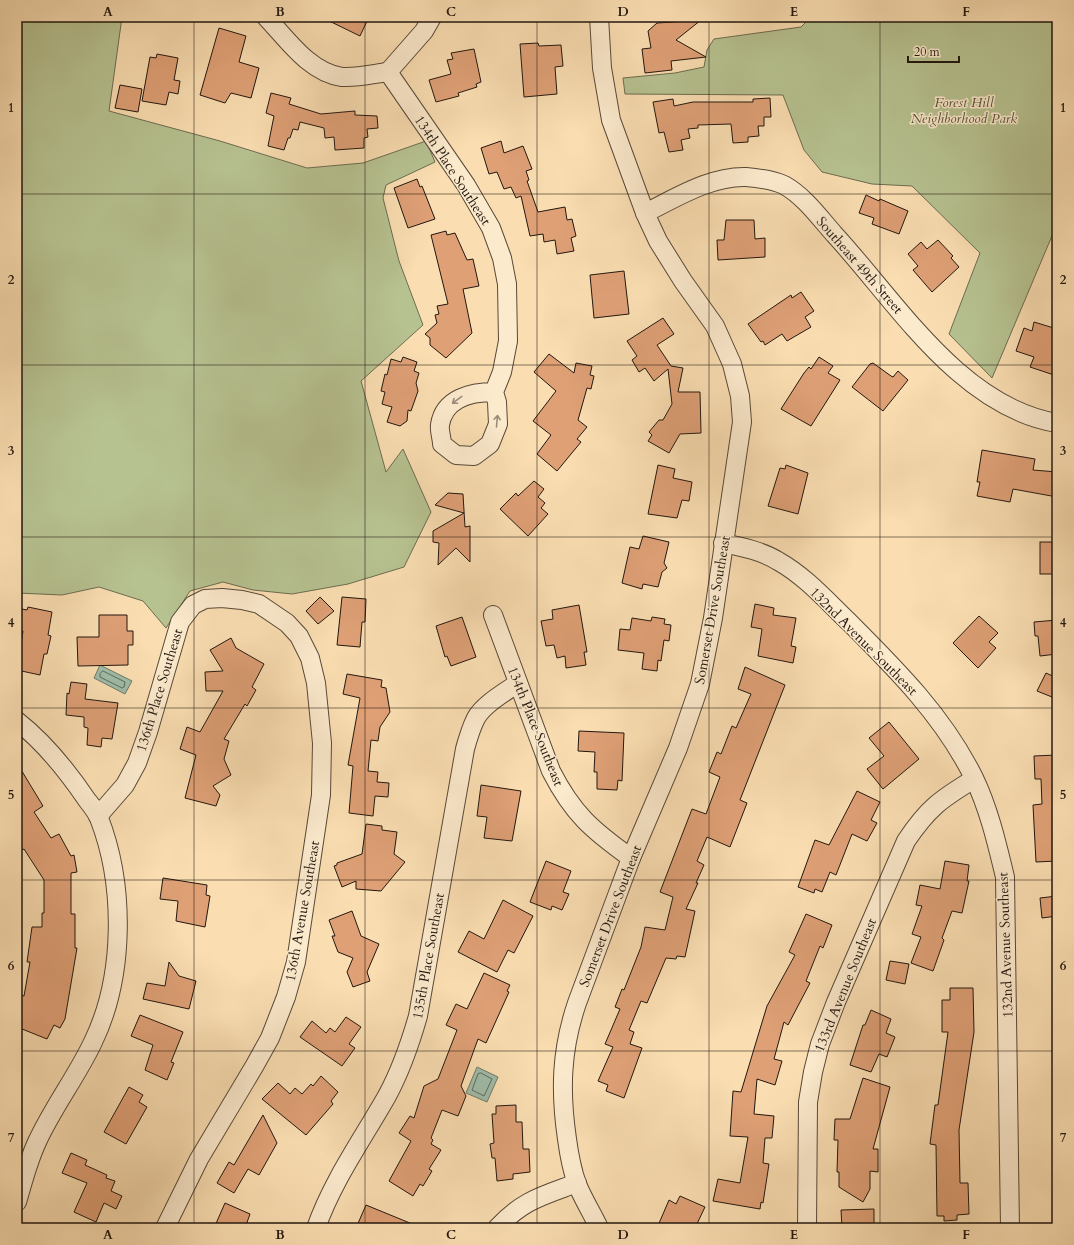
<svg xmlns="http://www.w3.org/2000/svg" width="1074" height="1245" font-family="Cardo,serif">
<rect width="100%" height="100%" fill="#fadeb2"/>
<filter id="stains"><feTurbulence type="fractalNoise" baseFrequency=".005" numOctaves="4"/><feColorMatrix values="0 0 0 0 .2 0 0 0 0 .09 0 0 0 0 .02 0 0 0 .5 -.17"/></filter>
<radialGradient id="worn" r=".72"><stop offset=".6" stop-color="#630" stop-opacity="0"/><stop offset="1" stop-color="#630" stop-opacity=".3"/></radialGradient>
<g fill="#b7c291" stroke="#6c6c50">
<path d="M17,17H122L109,111L220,141L307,168L363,163L426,141L435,162L386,185L383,198L399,261L423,325L361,381L386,472L403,449L431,512L404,567L348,584L292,594L253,590L223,582L190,591L166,628L143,601L99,587L62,595L17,593Z"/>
<path d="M811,17H1057V224L992,378L949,334L980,253L912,186L872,184L822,172L804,150L783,95L625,94L623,78L675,73L704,67L707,50L714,39L801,27Z"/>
</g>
<g fill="#9fbca8" stroke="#6d7a6b">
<path d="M100,665L132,681L125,694L94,678Z"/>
<path d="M477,1067L498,1077L487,1102L466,1093Z"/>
</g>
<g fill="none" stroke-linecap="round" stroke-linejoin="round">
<g stroke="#606a5c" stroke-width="1">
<path d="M103,671L125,682L124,687L122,688L100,677V674Z"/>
<path d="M481,1073L492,1079L484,1096L472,1090L478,1074Z"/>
</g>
</g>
<g fill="#dfa076" stroke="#22170f">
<path d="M321,17H369L360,36Z"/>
<path d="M701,20L676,40L706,57L671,61L672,70L645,73L642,49L651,48L648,31L657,23Z"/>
<path d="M219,28L246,36L239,62L259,68L251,98L231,93L225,103L200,95Z"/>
<path d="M538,43L539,46L561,45L563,66L555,67L557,94L524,97L520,44Z"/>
<path d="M474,49L481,82L476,84L477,87L458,93L459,96L436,102L429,80L451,74L447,60L453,59L451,53Z"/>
<path d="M157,54L178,58L174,80L180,81L178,94L169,92L166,105L142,101L150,57L156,58Z"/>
<path d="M120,85L142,89L138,112L115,108Z"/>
<path d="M271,93L291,98L289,104L321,114L355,111V115L377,116L378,128L367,129L368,137L364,138V148L335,150L334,137L325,138L324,128L300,122L298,130L293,129L290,138H288L284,150L268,146L274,116L266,113Z"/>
<path d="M770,98L771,117H764V126H758L759,136L748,137V142L733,143L731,124L698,125V128L688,129L690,138L681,140L683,150L669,152L664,132L659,133L653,102L673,99L674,106L693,102H753V99Z"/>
<path d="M501,141L504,153L523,146L532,169L526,171L529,180L527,181L538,212L565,207L567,220L572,219L576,236L571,238L574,251L557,254L555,240L544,242L543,234L530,236L521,196L516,198L511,187L504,189L497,172L489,174L481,148Z"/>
<path d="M417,179L420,187L422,186L435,219L408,228L394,188Z"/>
<path d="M866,195L879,201L880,199L908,211L899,234L872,224L874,218L859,213Z"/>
<path d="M726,220H754L755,239L765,238V257L718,260L717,240H724Z"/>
<path d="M446,231L447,235L455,233L467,260L473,259L479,286L463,289L472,333L446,358L430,345V338L425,334L437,323L435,315L439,314L437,306L448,304L431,235Z"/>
<path d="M938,240L953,256L951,258L959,267L932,292L913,270L918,266L908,254L921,242L927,249Z"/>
<path d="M624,271L629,314L594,318L590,275Z"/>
<path d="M801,292L814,311L805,317L811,327L787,341L782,334L765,345L763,341L761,342L748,324L791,295L792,298Z"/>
<path d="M663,318L674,334L657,345L671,366L683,368L678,392H700L701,433L680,434L669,453L648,441L652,435L649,432L659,420H663L672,404L668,369L654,381L645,368L639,372L632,360L637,356L627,341Z"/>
<path d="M1034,322L1057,329V376L1030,367L1034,357L1016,351L1024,328L1032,331Z"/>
<path d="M549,354L574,373L576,363L592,366L590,375L594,376L591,389L587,388L578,420L587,427L577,439L581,442L557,471L537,454L551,435L533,421L556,391L534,372Z"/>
<path d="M403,357L417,362L414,371L419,373L416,383L418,391L411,411L408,410L407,421L400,426L387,422L392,407L382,404L385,392L381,391L385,374L387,375L391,359L401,362Z"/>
<path d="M819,357L833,366L828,373L840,380L811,426L781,409L804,373L809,367L811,369Z"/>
<path d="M873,363L891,376L893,377L898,371L908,380L883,411L852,387L870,364Z"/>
<path d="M982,450L1035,459L1033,470L1057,472V497L1013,489L1010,502L977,496L980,482H977Z"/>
<path d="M658,465L675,469L673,478L692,482L689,501L682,500L677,518L648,514Z"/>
<path d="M786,465L808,473L798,514L768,506L780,468L785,469Z"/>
<path d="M534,481L544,489L538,497L545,503L541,508L548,514L528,536L500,509L516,493L518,496Z"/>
<path d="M448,493L463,494L465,527L470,526V562L456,548L438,565L439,543L433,542V531L464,513L435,505Z"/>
<path d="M643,536L669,542L664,563L667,568L662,572L658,587L643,584L642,589L622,583L630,547L639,549Z"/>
<rect x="1040" y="542" width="17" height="32"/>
<path d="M320,597L334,611L318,624L306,611Z"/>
<path d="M342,597L366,599L365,622H362L360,647L337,645Z"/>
<path d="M755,604L774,608L773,615L796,618L791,646L796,647L793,663L758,656L762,629L751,627Z"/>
<path d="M579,605L587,652H584L586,665L566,668L565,656L557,658L554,645L546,646L541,621L553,619L552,610Z"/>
<path d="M28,607L52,612L48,635L51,636L47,654H44L40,675L17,670L23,631L17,630V608L27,610Z"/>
<path d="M99,615H127V631H133V645H128V665L78,666L77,637H99Z"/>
<path d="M979,616L998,633L989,642L996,648L978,668L953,643Z"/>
<path d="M462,617L476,657L451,666L447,656L445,657L436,626Z"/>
<path d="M652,617L665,619L664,624L671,625L669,641L664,640L661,661L658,660L657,671L642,669L644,653L618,650L620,629L630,630L632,618L651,621Z"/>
<path d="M1057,620V654L1040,656L1038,636H1035L1034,622Z"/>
<path d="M231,638L236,648L264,664L252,687L256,690L247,706L245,704L224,739L229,741L224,759L231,775L213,786L220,795L216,806L185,798L196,755L180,749L187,727L200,732L223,691H206L205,672L223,671L210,650Z"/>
<path d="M745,667L785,685L740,800L747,803L730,847L707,837L697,861L704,865L696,883H698L686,909L695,911L685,957L677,956L676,959L666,958L647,1003L641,1001L629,1030L634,1032L630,1044L642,1048L624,1098L606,1091L608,1085L598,1081L613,1047L605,1044L620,1009L615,1007L622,989L624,990L641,947L645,927L665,930L673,897L660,892L692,809L706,814L720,777L709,772L717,752L721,754L732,726L736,728L751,694L738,689Z"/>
<path d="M1046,673L1057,678V699L1037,691Z"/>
<path d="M347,674L382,680L381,687L386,688L390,712L380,727L378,741L371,740L368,771L378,772L377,782L389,783L388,797L375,796L373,816L349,813L353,766L348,765L360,698L343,694Z"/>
<path d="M71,682L87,684L85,699L118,703L112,739L102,738L101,747L87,745L88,728L84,727V717L66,715L67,693L69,694Z"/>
<path d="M889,722L919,759L883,789L867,769L884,756L869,738Z"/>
<path d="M579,731L624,733L622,781L618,780L617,790L597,789V772H594L595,752L578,751Z"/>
<path d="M1057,755V861L1036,862L1033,805L1042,804L1041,779H1035L1034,756Z"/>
<path d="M17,763L43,806L34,812L51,838L59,834L71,856L74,855L77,872L71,873V914H75V948H77L65,1019L60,1028L54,1025L47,1039L17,1027V993L24,996L30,962H27L32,927H42V913H44V880L24,849L22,850L17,842Z"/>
<path d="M481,785L521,791L512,841L484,838L487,817L477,816Z"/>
<path d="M857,791L880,802L871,820L877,823L867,841L852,834L836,875L830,872L822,892L815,889L814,893L798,887L815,840L829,845Z"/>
<path d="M366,824L382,826V830L397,832L394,854L405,862L381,891L356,889V881L342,887L334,866L337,865V863L362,854Z"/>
<path d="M546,861L571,871L563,892L569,894L562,910L552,906L551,910L530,902Z"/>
<path d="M945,861L969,865L967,881H969L962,913L952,911L942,938L944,940L933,971L911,963L921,937L912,934L922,906L916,905L920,885L940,889Z"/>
<path d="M163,878L207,885L206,895L210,896L205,927L176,921L178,901L160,899Z"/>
<path d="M1057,896V916L1042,918L1040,898Z"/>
<path d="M503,900L533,916L514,953L508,950L497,972L458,952L469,931L484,939Z"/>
<path d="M352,911L361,936L379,944L367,972L370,981L353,987L347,972L353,958L338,952L332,936H335L329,920Z"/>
<path d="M806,914L832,925L823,948L820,946L806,981L810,983L788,1025L784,1022L774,1059L782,1061L775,1085L757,1079L754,1114L774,1116L772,1138H765L763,1163L769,1164L763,1203L761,1202L760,1209L713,1201L718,1179L740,1183L748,1137L730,1136L733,1091L741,1092L767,1006L795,955L789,952Z"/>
<path d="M890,961L909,964L905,984L886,980Z"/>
<path d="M169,962L179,976L196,981L189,1009L143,999L147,983L165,986Z"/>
<path d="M484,973L510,985L507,991L509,992L486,1043L478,1039L461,1086L466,1096L458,1116L442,1110L431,1138L433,1140L431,1144L441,1150L429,1169L432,1171L423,1186L420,1184L413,1196L389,1181L411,1141L399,1133L410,1116L414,1118L424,1086L438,1079L457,1030L446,1025L456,1004L467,1009Z"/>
<path d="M950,988H973L974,1032L959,1130L960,1183H968L969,1214L957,1215V1220L944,1221V1216H937L936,1145L930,1144L935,1105H938L948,1032H942V1000H950Z"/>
<path d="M871,1010L891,1019L886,1033L895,1037L887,1057L879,1054L871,1072L850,1065L863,1025H865Z"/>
<path d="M140,1015L183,1032L171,1062L174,1063L167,1080L145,1070L153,1045L131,1036Z"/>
<path d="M346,1017L361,1027L349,1044L355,1048L342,1066L300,1037L312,1021L326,1033L330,1028L335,1032Z"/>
<path d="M321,1076L338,1092L331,1101L333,1104L306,1135L262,1099L278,1083L290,1094L295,1088L302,1094L311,1084L313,1086Z"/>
<path d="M863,1078L890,1087L873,1149H878V1172L870,1171V1189L863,1202L839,1187V1172H837L838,1140H834L835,1119H850Z"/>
<path d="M129,1087L143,1095L139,1102L147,1107L126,1144L104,1132Z"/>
<path d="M516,1105V1122H522L523,1149H529L530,1172L513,1174V1179L497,1181L495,1158H492L490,1144L494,1143L492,1114H496V1106Z"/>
<path d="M263,1115L277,1143L259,1175L248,1169L234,1193L217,1183L229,1162L234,1165Z"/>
<path d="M71,1153L87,1160L85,1165L107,1175L106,1178L115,1181L111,1191L122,1196L116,1209L104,1203L96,1222L74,1212L87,1183L62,1173Z"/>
<path d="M680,1196L705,1207L695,1228H657L669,1200L676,1204Z"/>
<path d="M225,1203L250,1214L245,1228H214Z"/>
<path d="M366,1205L422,1228H356Z"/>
<path d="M874,1209V1228H842L841,1210Z"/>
</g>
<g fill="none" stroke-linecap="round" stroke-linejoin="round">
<g stroke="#584938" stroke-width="20">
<g id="street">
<path d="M266,17C287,39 310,73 342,77C357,78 373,74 388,72"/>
<path d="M432,17L424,31L388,72L466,185L491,228L502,258L507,284L508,341L502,372L494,392L497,402L498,424L490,444L474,456L456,455L442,444C442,438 439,431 440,425C444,398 472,392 494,392"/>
<path d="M599,17L602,68L611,120L645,213L658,241L683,281L715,326L732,364L740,396L742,422L713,618L700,684L678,748L631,858L577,1003C561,1050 560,1091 567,1139C569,1154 572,1170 577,1184C583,1199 592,1213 599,1228"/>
<path d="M645,213C676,198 710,176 746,177C758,178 773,180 784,185C804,196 819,217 834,234C896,301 960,407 1057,423"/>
<path d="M723,543C742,547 762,551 778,561C805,576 827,601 849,622C897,670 944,717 974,778C989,809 997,844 1005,877L1010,1228"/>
<path d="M493,615L551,771C573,814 592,830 631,858"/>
<path d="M17,721C44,742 68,772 87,800C91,805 96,811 99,818C125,885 125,976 93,1042C77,1076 53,1107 37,1142C28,1161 23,1182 17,1202"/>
<path d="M98,816L125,785L137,763L148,732L180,622L193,605L205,599L222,598L242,600L259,604L287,623L299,636L310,658L316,683L322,743L321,795L296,962L286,997L270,1038L255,1065L199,1159L165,1228"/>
<path d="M316,1228C333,1180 362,1140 387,1096C401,1070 410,1044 418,1016L465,749C468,738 471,728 476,718C484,704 504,693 518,683"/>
<path d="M497,1228C523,1200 542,1196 577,1183"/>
<path d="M807,1228L808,1102L813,1072L820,1044L836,1002L906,841C928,808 941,799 974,779"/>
</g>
</g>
<use href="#street" stroke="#fceacd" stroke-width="18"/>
</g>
<defs><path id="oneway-shaft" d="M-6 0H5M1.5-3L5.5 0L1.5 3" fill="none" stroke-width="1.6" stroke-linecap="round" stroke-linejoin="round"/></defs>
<g stroke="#9a8b78">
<use href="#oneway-shaft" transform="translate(457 400) rotate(144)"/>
<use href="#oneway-shaft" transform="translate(497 421) rotate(-85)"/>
</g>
<path fill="none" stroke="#22170f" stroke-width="1" stroke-opacity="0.55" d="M194,17V1228M365,17V1228M537,17V1228M709,17V1228M880,17V1228M17,194H1057M17,365H1057M17,537H1057M17,708H1057M17,880H1057M17,1051H1057"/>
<g text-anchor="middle" stroke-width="3" stroke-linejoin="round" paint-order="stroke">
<g font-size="14" font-style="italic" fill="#56533c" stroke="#fceacd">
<text x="964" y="107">Forest Hill<tspan x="964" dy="16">Neighborhood Park</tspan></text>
</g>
<g font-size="14" fill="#22170f" stroke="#fceacd">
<text transform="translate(453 170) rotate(57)" y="5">134th Place Southeast</text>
<text transform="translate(860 265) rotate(49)" y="5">Southeast 49th Street</text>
<text transform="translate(712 610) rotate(-80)" y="5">Somerset Drive Southeast</text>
<text transform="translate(864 641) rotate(45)" y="5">132nd Avenue Southeast</text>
<text transform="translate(159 690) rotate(-73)" y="5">136th Place Southeast</text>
<text transform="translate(536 726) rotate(68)" y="5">134th Place Southeast</text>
<text transform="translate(302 911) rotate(-80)" y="5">136th Avenue Southeast</text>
<text transform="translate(610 916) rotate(-69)" y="5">Somerset Drive Southeast</text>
<text transform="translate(1005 945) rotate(-92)" y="5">132nd Avenue Southeast</text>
<text transform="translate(428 956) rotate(-80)" y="5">135th Place Southeast</text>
<text transform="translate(845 985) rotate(-68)" y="5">133rd Avenue Southeast</text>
</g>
</g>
<rect width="1074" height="1245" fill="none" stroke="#fadeb2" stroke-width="44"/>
<path d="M908 56v6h51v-6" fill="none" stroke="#22170f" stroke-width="2"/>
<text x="914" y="56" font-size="12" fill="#22170f" stroke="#fceacd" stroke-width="3" paint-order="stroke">20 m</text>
<rect x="22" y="22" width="1030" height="1201" fill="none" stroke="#22170f" stroke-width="1.5"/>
<g font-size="13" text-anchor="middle" font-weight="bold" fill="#22170f">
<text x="108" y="16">A</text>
<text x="280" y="16">B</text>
<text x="451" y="16">C</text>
<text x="623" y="16">D</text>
<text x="794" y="16">E</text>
<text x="966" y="16">F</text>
<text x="11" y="112">1</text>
<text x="1063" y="112">1</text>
<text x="11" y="284">2</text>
<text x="1063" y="284">2</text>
<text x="11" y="455">3</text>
<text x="1063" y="455">3</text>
<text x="11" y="627">4</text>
<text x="1063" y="627">4</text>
<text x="11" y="799">5</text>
<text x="1063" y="799">5</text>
<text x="11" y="970">6</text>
<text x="1063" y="970">6</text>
<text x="11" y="1142">7</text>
<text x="1063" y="1142">7</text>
<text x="108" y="1239">A</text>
<text x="280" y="1239">B</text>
<text x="451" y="1239">C</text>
<text x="623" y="1239">D</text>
<text x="794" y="1239">E</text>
<text x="966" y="1239">F</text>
</g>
<rect width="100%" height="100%" filter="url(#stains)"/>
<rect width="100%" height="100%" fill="url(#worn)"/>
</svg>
